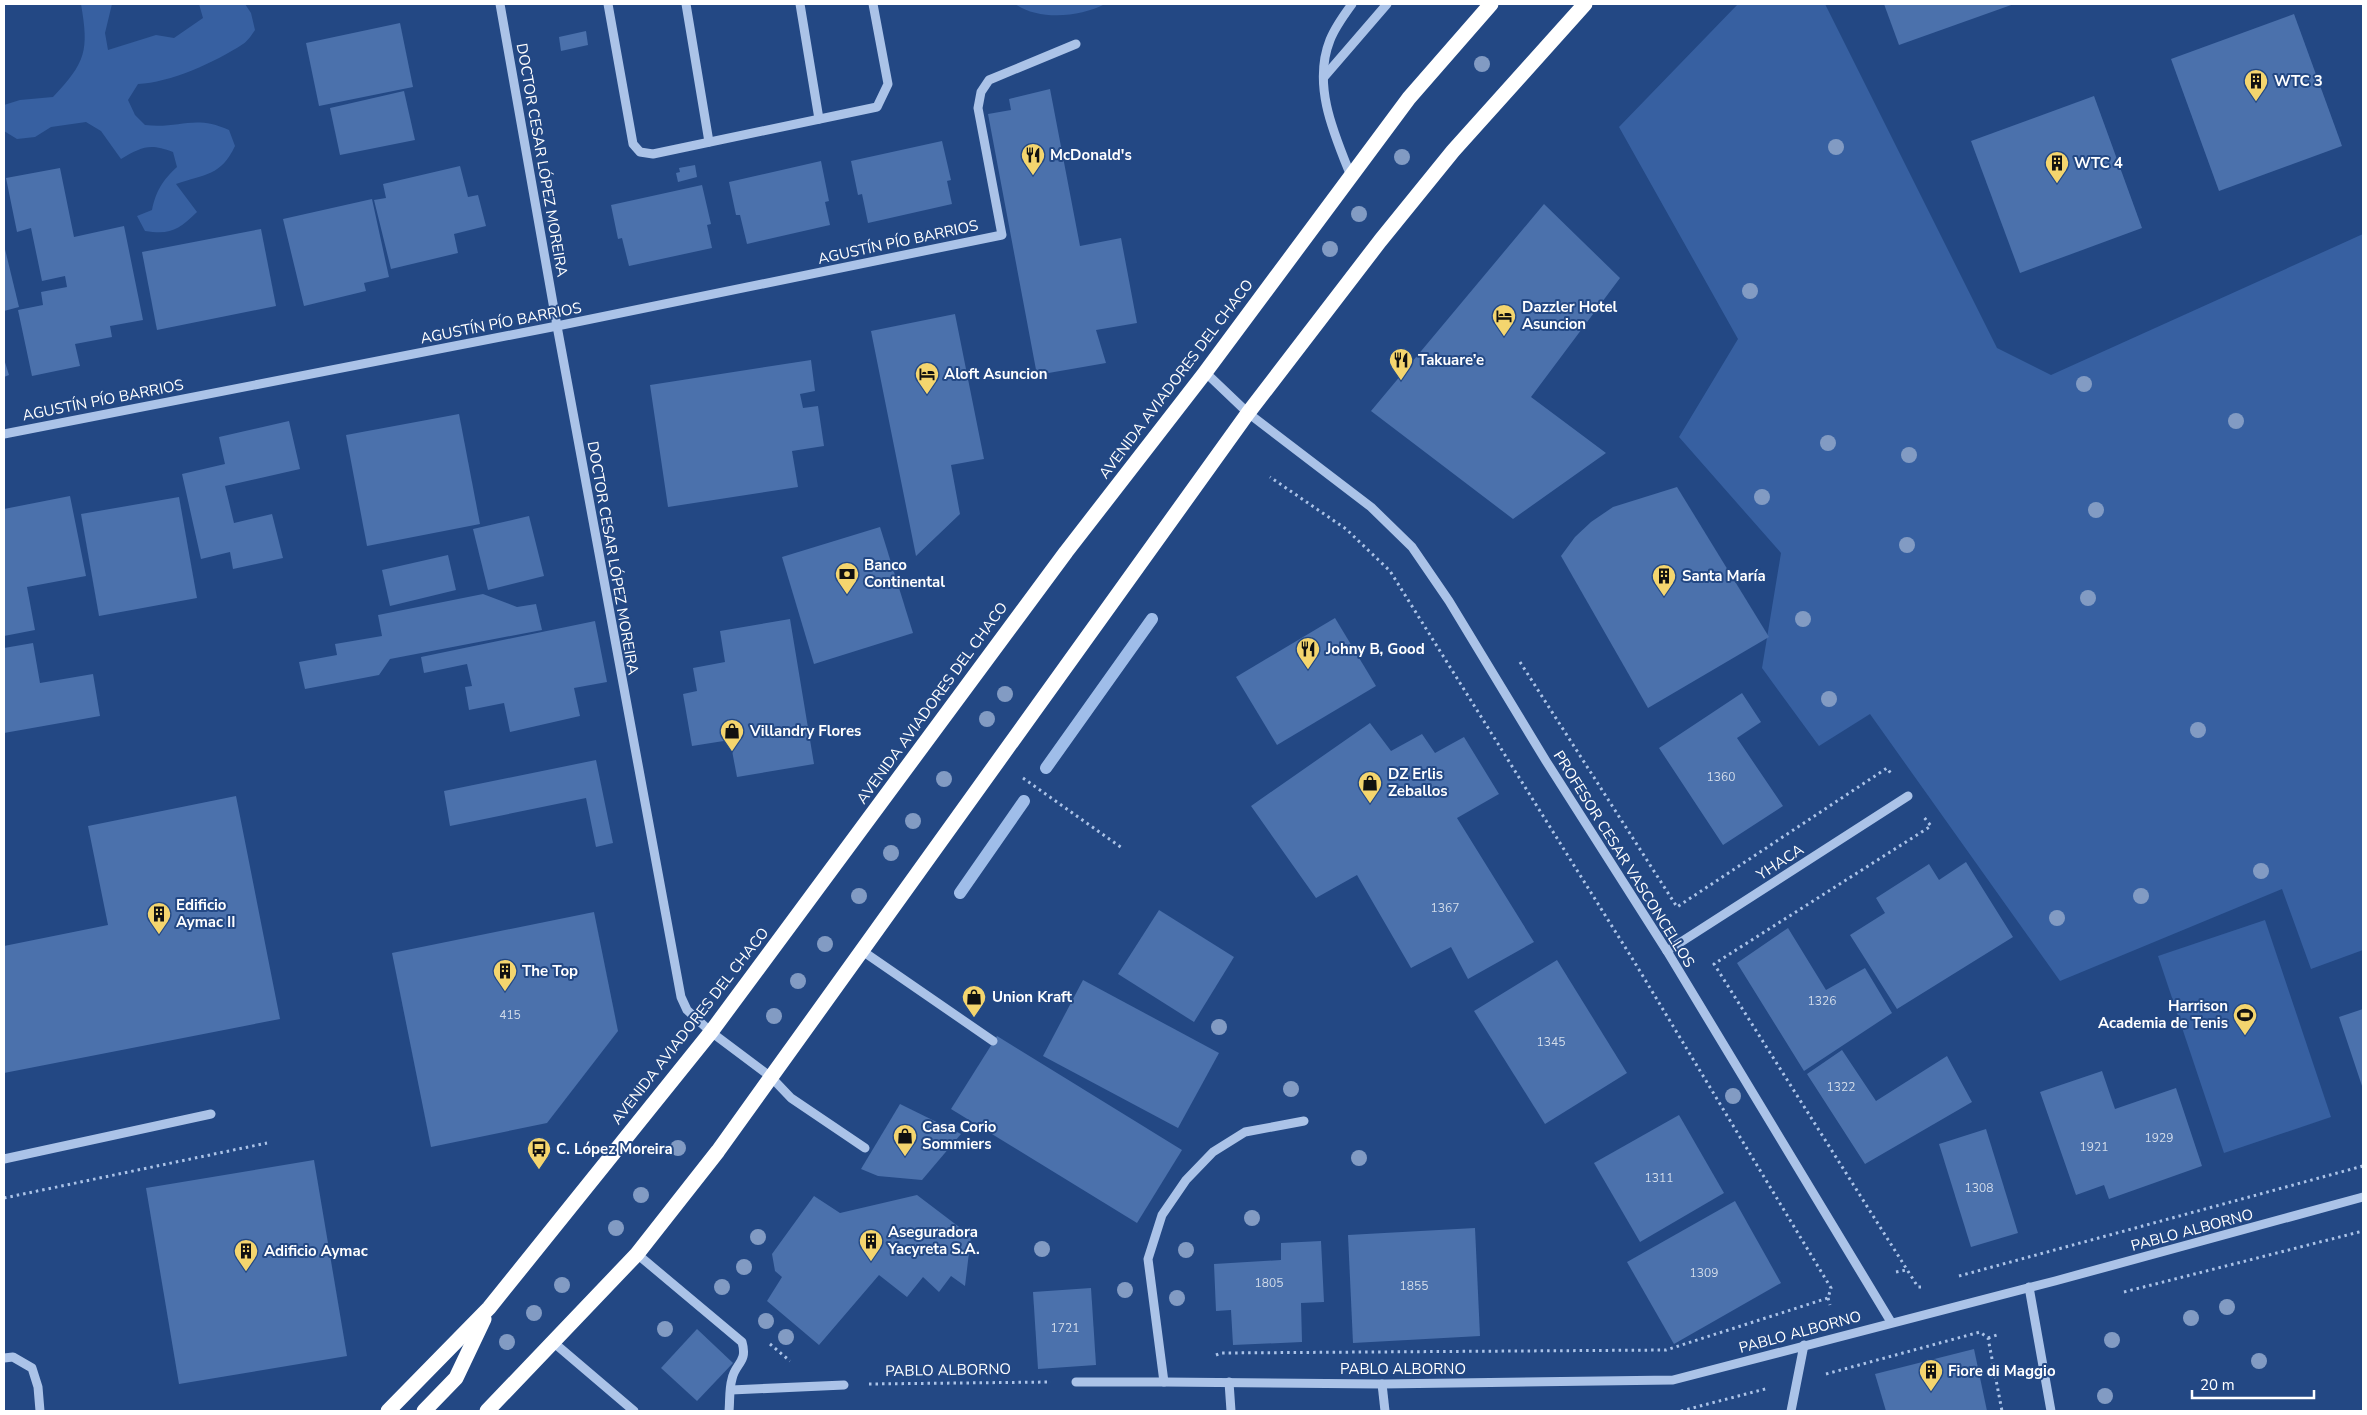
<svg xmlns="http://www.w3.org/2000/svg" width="2367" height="1415" font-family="'Nunito Sans',sans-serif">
<rect width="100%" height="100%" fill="#234884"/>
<g fill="#3760a1">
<path d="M81,4H112L105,33L108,50L156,35L174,38L203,18L199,4H245L251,13L255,30C252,34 248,41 243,44C216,62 169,83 138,84L128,100L135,115L145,125C180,129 194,114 229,130L235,146C221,176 205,174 176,184L197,212C178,230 171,235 145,231L137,216L152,210C156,191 162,181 177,167L173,152C149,143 142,147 121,159L101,131L86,122L51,127L35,137L17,139L4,131V105L20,100L53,97C86,62 89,51 81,4Z"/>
<path d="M1015,4H1105C1080,17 1040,21 1015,4Z"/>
<path d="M1738,4H1825L1997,348L2051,375L2363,234V950L2311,969L2282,889L2060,981L1870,714L1819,746L1762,668L1781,553L1679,437L1738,339L1619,127Z"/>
<path d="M2265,920L2331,1117L2224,1153L2158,956Z"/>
</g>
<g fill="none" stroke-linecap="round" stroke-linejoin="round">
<g stroke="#9fbde9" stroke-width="12">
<path d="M1046,768L1152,619"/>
<path d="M960,893L1024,801"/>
</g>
</g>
<g fill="#4b71ac">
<path d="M1884,4H2014L1899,45Z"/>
<path d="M2294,14L2342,146L2219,191L2171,59Z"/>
<path d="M400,23L413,87L319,106L306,43Z"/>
<path d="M586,31L588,45L561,51L559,37Z"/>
<path d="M1050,89L1080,246L1121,238L1137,323L1096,330L1106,363L1037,375L988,114L1011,110L1009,99Z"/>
<path d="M404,91L415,140L340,155L330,108Z"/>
<path d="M2094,96L2142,228L2020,273L1971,141Z"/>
<path d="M942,141L951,180L947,181L952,204L868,223L862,194L858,195L851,161Z"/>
<path d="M821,161L829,201L825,202L830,225L747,244L740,215H736L729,182Z"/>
<path d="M695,165L697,177L678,182L676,173L680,172L679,168Z"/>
<path d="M460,166L468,197L478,195L486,226L454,234L458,253L391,269L374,200L386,198L383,184Z"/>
<path d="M60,168L74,237L124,226L143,320L110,326L112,337L75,344L80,366L32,376L18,310L43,305L41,292L67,287L65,276L42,281L31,228L17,232L6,178Z"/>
<path d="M702,185L711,224L707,225L712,248L629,266L622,238L618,239L611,205Z"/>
<path d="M372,199L389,277L364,283L366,291L304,306L283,219Z"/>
<path d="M1544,204L1620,278L1531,397L1606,453L1513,519L1371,411Z"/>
<path d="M261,229L276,306L157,330L142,252Z"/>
<path d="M4,245L19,307L4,311Z"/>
<path d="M955,314L984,459L951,465L960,514L916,556L871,331Z"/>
<path d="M4,359L9,375L4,377Z"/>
<path d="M811,360L815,391L800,394L803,408L818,406L824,446L792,451L798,487L668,507L650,385Z"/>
<path d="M459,414L480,524L367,546L346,435Z"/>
<path d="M289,421L300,469L225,486L234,523L272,514L283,558L233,569L230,552L201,559L182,474L225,464L219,437Z"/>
<path d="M1677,487L1769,637L1648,708L1561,556L1575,537L1591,522L1613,507Z"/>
<path d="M70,496L86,576L27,587L35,630L4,636V509Z"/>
<path d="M179,497L197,598L99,616L81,514Z"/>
<path d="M529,516L544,576L488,590L473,529Z"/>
<path d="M880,527L913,633L814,664L782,557Z"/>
<path d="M448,555L456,590L390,606L382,570Z"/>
<path d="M483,594L517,607L536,604L542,630L390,659L379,675L305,689L299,662L337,655L335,644L382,636L378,615Z"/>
<path d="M1335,618L1376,686L1277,745L1236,677Z"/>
<path d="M790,619L814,764L737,777L730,740L692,746L683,694L697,691L693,668L725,662L720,631Z"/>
<path d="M595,621L607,682L574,688L580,716L510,732L504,703L469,710L465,687L472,686L467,664L424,673L421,657Z"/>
<path d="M33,643L40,683L93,674L100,716L4,733V648Z"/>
<path d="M1742,693L1761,722L1737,738L1783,806L1723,845L1659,748Z"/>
<path d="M1370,723L1391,751L1422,734L1435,753L1464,737L1499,794L1457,818L1534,942L1468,979L1451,947L1411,968L1357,875L1316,898L1251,806Z"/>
<path d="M596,760L613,843L596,847L586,798L450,826L444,791Z"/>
<path d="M236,796L280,1019L4,1073V946L108,925L88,826Z"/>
<path d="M1966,862L2013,937L1897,1009L1850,935L1885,913L1876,898L1929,864L1939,880Z"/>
<path d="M1159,910L1234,957L1194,1022L1118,974Z"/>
<path d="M594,912L618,1031L547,1123L431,1147L392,953Z"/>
<path d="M1788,928L1826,990L1865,968L1892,1013L1804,1071L1737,963Z"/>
<path d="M1557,960L1627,1073L1545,1124L1474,1011Z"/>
<path d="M1083,980L1219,1053L1178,1128L1043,1056Z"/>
<path d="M2363,1009V1089L2339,1017Z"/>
<path d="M997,1036L1182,1150L1137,1223L951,1109Z"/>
<path d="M1842,1050L1876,1101L1947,1056L1972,1102L1865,1164L1807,1074Z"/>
<path d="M2102,1071L2115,1109L2176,1088L2202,1166L2109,1199L2104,1185L2076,1195L2040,1092Z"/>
<path d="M900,1104L961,1134L922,1180L878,1176L861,1169Z"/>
<path d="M1679,1115L1724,1193L1640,1242L1594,1163Z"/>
<path d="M1986,1129L2018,1233L1971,1247L1939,1144Z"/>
<path d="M314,1160L347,1356L179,1384L146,1188Z"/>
<path d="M917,1195L971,1236L965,1286L951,1276L939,1292L923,1277L907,1297L879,1275L819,1345L767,1301L782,1277L775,1271L772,1254L814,1196L840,1213Z"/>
<path d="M1735,1201L1781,1283L1674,1344L1627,1262Z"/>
<path d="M1475,1228L1480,1336L1353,1343L1348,1235Z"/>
<path d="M1321,1241L1324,1302L1301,1303L1302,1342L1233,1345L1231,1310L1216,1311L1214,1264L1281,1260V1243Z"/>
<path d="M1091,1288L1096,1365L1038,1369L1033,1292Z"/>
<path d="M697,1329L733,1363L697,1401L661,1368Z"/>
<path d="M1974,1349L1987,1411H1886L1875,1374Z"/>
</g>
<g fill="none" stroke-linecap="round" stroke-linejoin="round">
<g stroke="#abc3e8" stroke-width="3" stroke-dasharray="2.5 4" stroke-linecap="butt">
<path d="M1520,662L1677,907L1887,768L1892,775"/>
<path d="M1023,778L1122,848"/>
<path d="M4,1198L267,1143"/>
<path d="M1896,1272L1907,1270"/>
<path d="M1959,1276L2363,1166"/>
<path d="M1921,1287H1918L1714,964L1931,826L1923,816"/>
<path d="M2124,1292L2363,1231"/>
<path d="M1828,1298L1830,1305"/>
<path d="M1988,1338L1997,1335"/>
<path d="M770,1344L790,1361"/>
<path d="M1216,1355L1221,1353L1666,1350L1828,1298L1831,1288L1635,963L1390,571L1346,529L1270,477"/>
<path d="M1826,1374L1980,1332L1988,1338L2002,1411"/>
<path d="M869,1384L1051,1382"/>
<path d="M1681,1411L1769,1388"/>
</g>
<g stroke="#abc3e8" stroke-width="9">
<path d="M500,4L557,326L681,997L687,1010L711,1032L771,1077L791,1098L865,1148"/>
<path d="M608,4L633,144L640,152L653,154L877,107L888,84L873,4"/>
<path d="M686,4L709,142"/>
<path d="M800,4L819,119"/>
<path d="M1324,77L1387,4"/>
<path d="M1351,176C1334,134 1312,85 1330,40C1335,27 1344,15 1352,4"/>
<path d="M1205,372L1248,413L1371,507L1412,547L1449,601L1546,761L1667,951L1891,1322"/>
<path d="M4,434L557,326L1002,235L978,108L981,92L989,80L1076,44"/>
<path d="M861,950L993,1041"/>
<path d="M1667,951L1908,796"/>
<path d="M4,1159L211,1114"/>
<path d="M637,1254L742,1342C748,1363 735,1363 732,1379C729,1389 730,1401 729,1411"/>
<path d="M2029,1287L2051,1411"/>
<path d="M553,1342L634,1411"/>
<path d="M4,1358L13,1357L32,1368L38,1387L40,1411"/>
<path d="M1076,1382H1164L1148,1259L1162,1215L1186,1180L1213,1152L1245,1132L1304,1121"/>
<path d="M1164,1382L1382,1384L1673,1380L2055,1281L2363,1197"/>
<path d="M1229,1382L1231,1411"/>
<path d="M1382,1384L1385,1411"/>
<path d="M731,1390L844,1385"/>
<path d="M1791,1411L1804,1345"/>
</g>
<g stroke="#fff" stroke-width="15">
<path d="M388,1411L489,1308L711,1032L1066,552L1204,374L1409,98L1491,4"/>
<path d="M424,1411L456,1378L484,1319"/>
<path d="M487,1411L637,1254L718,1151L1248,413L1380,241L1453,151L1585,4"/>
</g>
</g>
<g fill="#829bc3">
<circle cx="1482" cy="64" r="8"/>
<circle cx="1836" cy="147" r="8"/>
<circle cx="1402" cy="157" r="8"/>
<circle cx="1359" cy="214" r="8"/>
<circle cx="1330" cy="249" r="8"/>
<circle cx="1750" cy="291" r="8"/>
<circle cx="2084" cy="384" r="8"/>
<circle cx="2236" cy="421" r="8"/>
<circle cx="1828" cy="443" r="8"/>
<circle cx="1909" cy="455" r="8"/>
<circle cx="1762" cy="497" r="8"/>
<circle cx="2096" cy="510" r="8"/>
<circle cx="1907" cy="545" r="8"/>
<circle cx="2088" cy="598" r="8"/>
<circle cx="1803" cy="619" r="8"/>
<circle cx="1005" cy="694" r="8"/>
<circle cx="1829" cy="699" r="8"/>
<circle cx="987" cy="719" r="8"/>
<circle cx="2198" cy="730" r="8"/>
<circle cx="944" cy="779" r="8"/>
<circle cx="913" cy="821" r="8"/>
<circle cx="891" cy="853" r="8"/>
<circle cx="2261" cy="871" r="8"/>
<circle cx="859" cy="896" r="8"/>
<circle cx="2141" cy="896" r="8"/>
<circle cx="2057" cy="918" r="8"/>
<circle cx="825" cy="944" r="8"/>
<circle cx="798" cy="981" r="8"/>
<circle cx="774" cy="1016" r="8"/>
<circle cx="1219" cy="1027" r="8"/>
<circle cx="1291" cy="1089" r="8"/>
<circle cx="1733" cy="1096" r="8"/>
<circle cx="678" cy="1148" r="8"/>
<circle cx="1359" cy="1158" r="8"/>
<circle cx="641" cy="1195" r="8"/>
<circle cx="1252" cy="1218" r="8"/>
<circle cx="616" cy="1228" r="8"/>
<circle cx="758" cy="1237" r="8"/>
<circle cx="1042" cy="1249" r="8"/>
<circle cx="1186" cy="1250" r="8"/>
<circle cx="744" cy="1267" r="8"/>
<circle cx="562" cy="1285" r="8"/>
<circle cx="722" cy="1287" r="8"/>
<circle cx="1125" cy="1290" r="8"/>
<circle cx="1177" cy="1298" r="8"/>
<circle cx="2227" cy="1307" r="8"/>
<circle cx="534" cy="1313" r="8"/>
<circle cx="2191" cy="1318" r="8"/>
<circle cx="766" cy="1321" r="8"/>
<circle cx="665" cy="1329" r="8"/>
<circle cx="786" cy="1337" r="8"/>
<circle cx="2112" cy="1340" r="8"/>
<circle cx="507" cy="1342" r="8"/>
<circle cx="2259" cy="1361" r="8"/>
<circle cx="2105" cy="1396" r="8"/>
</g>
<defs>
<g id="building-pin" transform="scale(1.25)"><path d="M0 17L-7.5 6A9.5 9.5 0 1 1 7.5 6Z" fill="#f4d56e" stroke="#234884"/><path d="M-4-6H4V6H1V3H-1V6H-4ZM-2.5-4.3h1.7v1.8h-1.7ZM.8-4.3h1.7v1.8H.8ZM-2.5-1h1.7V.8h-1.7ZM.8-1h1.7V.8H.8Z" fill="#111"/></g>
<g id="restaurant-pin" transform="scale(1.25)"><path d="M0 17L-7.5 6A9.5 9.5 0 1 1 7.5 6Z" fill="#f4d56e" stroke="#234884"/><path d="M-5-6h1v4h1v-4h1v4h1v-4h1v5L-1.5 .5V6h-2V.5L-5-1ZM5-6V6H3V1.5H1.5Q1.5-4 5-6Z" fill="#111"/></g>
<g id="hotel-pin" transform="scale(1.25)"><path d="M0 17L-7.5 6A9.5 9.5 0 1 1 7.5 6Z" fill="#f4d56e" stroke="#234884"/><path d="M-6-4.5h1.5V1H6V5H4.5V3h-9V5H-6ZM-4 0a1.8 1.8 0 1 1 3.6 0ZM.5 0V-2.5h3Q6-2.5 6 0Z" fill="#111"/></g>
<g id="bank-pin" transform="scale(1.25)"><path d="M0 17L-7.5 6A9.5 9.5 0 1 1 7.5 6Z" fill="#f4d56e" stroke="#234884"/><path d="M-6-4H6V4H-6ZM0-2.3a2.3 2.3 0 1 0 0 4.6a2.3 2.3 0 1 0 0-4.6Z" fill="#111"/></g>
<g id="shop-pin" transform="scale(1.25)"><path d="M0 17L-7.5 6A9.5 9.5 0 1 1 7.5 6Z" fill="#f4d56e" stroke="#234884"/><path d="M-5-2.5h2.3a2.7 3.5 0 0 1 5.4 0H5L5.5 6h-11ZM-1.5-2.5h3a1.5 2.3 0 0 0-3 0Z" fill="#111"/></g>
<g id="stadium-pin" transform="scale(1.25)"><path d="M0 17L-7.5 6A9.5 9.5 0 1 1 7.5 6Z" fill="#f4d56e" stroke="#234884"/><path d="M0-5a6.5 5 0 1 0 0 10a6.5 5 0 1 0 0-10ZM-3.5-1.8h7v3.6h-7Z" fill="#111"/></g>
<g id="bus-pin" transform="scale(1.25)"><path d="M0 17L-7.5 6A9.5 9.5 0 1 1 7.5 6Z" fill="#f4d56e" stroke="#234884"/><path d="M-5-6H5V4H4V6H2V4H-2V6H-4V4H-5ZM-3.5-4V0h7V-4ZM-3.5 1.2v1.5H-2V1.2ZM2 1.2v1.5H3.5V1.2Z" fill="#111"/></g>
</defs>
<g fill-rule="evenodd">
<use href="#building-pin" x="2256" y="81"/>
<use href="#restaurant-pin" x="1033" y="155"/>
<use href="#building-pin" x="2057" y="163"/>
<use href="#hotel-pin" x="1504" y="316"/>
<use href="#restaurant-pin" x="1401" y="360"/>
<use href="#hotel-pin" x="927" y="374"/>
<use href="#bank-pin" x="847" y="574"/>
<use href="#building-pin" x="1664" y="576"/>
<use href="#restaurant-pin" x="1308" y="649"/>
<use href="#shop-pin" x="732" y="731"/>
<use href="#shop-pin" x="1370" y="783"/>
<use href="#building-pin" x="159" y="914"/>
<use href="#building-pin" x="505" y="971"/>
<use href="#shop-pin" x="974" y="997"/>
<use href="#stadium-pin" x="2245" y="1015"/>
<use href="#shop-pin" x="905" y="1136"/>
<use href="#bus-pin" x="539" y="1149"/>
<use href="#building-pin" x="871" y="1241"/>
<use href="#building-pin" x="246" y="1251"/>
<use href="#building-pin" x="1931" y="1371"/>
</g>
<g text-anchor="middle" stroke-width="4" stroke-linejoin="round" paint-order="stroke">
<g font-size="12" fill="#d2dcea">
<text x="1721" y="781">1360</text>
<text x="1445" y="912">1367</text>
<text x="1822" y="1005">1326</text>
<text x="510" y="1019">415</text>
<text x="1551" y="1046">1345</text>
<text x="1841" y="1091">1322</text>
<text x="2159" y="1142">1929</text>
<text x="2094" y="1151">1921</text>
<text x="1659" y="1182">1311</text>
<text x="1979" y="1192">1308</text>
<text x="1704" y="1277">1309</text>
<text x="1269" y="1287">1805</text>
<text x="1414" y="1290">1855</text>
<text x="1065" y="1332">1721</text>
</g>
<g font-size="15" font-weight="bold" fill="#fff" stroke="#234884" text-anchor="start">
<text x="2274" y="86">WTC 3</text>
<text x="1050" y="160">McDonald's</text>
<text x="2074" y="168">WTC 4</text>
<text x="1522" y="312">Dazzler Hotel<tspan x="1522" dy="17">Asuncion</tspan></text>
<text x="1418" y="365">Takuare’e</text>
<text x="944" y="379">Aloft Asuncion</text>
<text x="864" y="570">Banco<tspan x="864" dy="17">Continental</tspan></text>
<text x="1682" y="581">Santa María</text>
<text x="1326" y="654">Johny B, Good</text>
<text x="750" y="736">Villandry Flores</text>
<text x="1388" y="779">DZ Erlis<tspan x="1388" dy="17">Zeballos</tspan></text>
<text x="176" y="910">Edificio<tspan x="176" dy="17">Aymac II</tspan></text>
<text x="522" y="976">The Top</text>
<text x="992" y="1002">Union Kraft</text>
<text x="2228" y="1011" text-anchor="end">Harrison<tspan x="2228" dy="17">Academia de Tenis</tspan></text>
<text x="922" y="1132">Casa Corio<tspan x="922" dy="17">Sommiers</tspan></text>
<text x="556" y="1154">C. López Moreira</text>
<text x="888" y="1237">Aseguradora<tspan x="888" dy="17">Yacyreta S.A.</tspan></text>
<text x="264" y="1256">Adificio Aymac</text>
<text x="1948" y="1376">Fiore di Maggio</text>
</g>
<g font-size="15" fill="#fff" stroke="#234884">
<text transform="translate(542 160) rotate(80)" y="5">DOCTOR CESAR LÓPEZ MOREIRA</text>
<text transform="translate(898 242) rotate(-12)" y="5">AGUSTÍN PÍO BARRIOS</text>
<text transform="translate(501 323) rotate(-11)" y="5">AGUSTÍN PÍO BARRIOS</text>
<text transform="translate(1176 379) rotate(-53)" y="5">AVENIDA AVIADORES DEL CHACO</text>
<text transform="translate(103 400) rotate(-11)" y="5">AGUSTÍN PÍO BARRIOS</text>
<text transform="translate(613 558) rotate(80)" y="5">DOCTOR CESAR LÓPEZ MOREIRA</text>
<text transform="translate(932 703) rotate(-54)" y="5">AVENIDA AVIADORES DEL CHACO</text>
<text transform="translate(1624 859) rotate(58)" y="5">PROFESOR CESAR VASCONCELLOS</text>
<text transform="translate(1780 862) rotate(-33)" y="5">YHACA</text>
<text transform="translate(690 1026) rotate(-52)" y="5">AVENIDA AVIADORES DEL CHACO</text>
<text transform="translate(2192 1230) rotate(-15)" y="5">PABLO ALBORNO</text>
<text transform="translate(1800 1332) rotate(-15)" y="5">PABLO ALBORNO</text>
<text x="1403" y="1374">PABLO ALBORNO</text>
<text transform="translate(948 1370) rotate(-1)" y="5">PABLO ALBORNO</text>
</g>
</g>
<rect width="2367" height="1415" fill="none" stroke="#ffffff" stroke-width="10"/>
<path d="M2192 1390v8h122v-8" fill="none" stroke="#ffffff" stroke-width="2.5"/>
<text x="2200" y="1390" font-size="15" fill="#ffffff" stroke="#234884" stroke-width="4" paint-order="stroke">20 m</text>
</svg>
